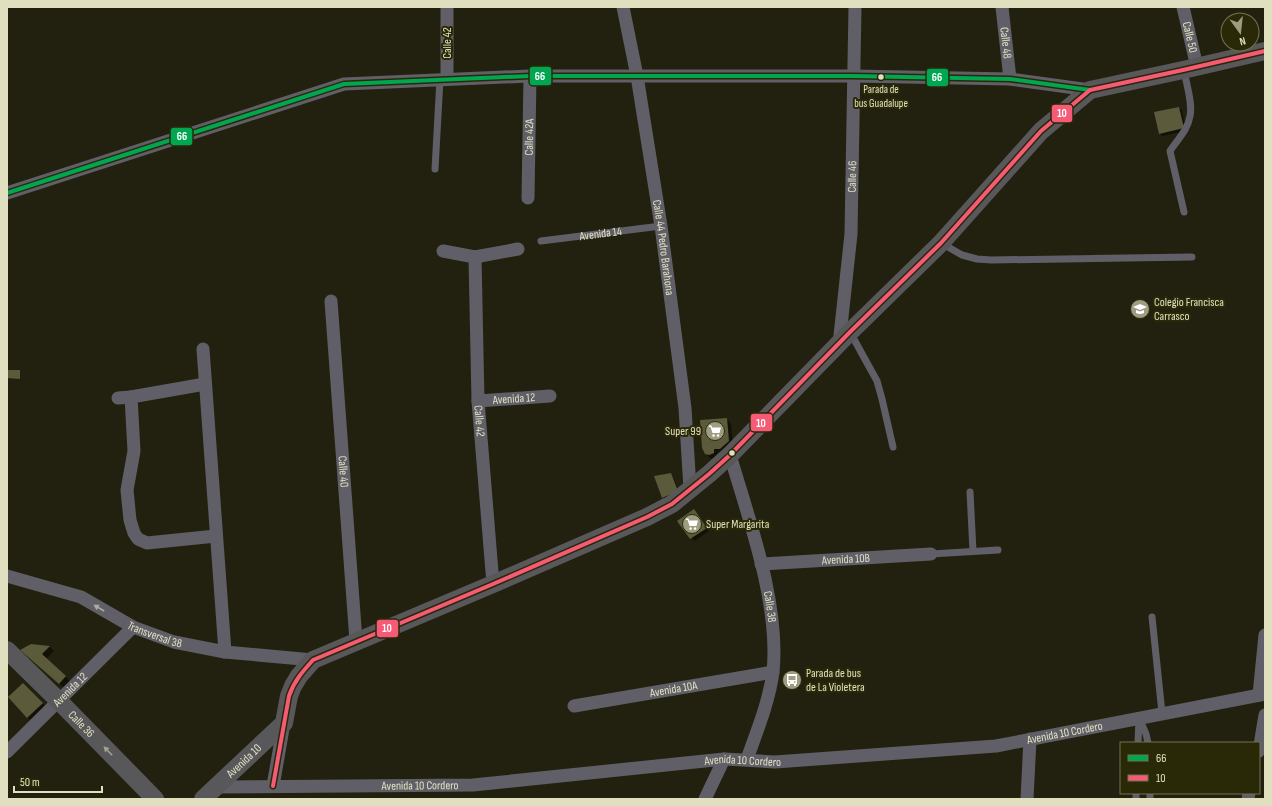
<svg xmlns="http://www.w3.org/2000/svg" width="1272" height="806" font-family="'Sofia Sans Condensed',sans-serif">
<rect width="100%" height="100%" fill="#22210f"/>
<g fill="#0007">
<path d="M1179,108L1182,110L1186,131L1162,136L1160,133Z"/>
<path d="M727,419L731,424L733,446L724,453H718V457L714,459L710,458L706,453Z"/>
<path d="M670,474L673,477L680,494L665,500L663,497Z"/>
<path d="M696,513L709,531L694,541L679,521Z"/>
<path d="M32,645L50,647L54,651L46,659L70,681L64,688L26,654Z"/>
<path d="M23,684L45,706L30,720L9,697Z"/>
</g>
<g fill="#5b5a3a">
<path d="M1179,107L1184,128L1159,134L1154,112Z"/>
<path d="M7,370H20V379L7,378Z"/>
<path d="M727,418L729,441L720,449H714V453L709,455L705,454L702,448L700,420Z"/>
<path d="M671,473L678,491L662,498L654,476Z"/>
<path d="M694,509L707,528L690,539L677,521Z"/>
<path d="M31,644L50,646L42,654L66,676L59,684L20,650Z"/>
<path d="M23,683L43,703L27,718L8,697Z"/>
</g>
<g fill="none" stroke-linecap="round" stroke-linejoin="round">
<g stroke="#605f67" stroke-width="7">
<path d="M1184,70C1186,83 1193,104 1190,116C1188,130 1177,140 1170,151L1184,212"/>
<path d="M435,169L440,79"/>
<path id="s1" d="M541,241L661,226"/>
<path d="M941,243L962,255L977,259L991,260L1192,257"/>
<path d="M850,332L877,381L882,399L893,447"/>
<path d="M970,492L973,551"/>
<path d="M931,554L998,550"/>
<path d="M1152,617L1162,713"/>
<path d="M1139,718L1146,734L1148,743"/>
<path d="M1138,743L1139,719"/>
<path d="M1136,799V793"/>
<path d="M1150,799V793"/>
</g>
<g stroke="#605f67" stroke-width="13">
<path id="s2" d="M623,7L637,76L661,226L685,408L690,489"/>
<path id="s3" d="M1002,7L1010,79"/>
<path id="s4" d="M1183,7L1197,67"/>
<path d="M447,78V7"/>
<path d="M7,193L344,84L530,76H853L1010,79L1090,90"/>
<path id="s5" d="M528,198L530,76"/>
<path d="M443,251L475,257L518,249"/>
<path id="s6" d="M475,257L478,401L493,584"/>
<path id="s7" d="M331,301L356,641"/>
<path id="s8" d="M839,345L851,234L855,7"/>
<path d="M203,349L225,652"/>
<path d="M205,384L131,397L134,451L127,490L130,520L134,533L138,539L147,543L216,536"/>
<path d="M118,398L131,397"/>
<path id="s9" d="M478,401L550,396"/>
<path id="s10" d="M730,455C749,520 780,604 773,672C769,702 757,731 747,759"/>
<path id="s11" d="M761,564L931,554"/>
<path id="s12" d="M7,576L81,597L133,627L174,642L225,652L313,660"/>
<path d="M1259,695L1265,635"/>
<path id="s13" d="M574,706L773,672"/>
<path d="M1259,751L1265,715"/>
<path id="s14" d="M7,752L133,627"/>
<path d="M273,786L284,723"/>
<path id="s15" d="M216,787L473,785L724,759L775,762L996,746L1265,694"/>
<path d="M705,799L724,759"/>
<path d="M1027,799L1030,739"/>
<path d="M1248,799L1249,793"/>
</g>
<g stroke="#58575a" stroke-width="18">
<path id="s16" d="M7,650L59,701L155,799"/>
<path id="s17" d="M203,799L284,723L289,696L293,686L299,676L313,660L493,584L647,517L672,504L709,474L730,455L850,332L941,243L1041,131L1090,90L1183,70L1265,51"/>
</g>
<g stroke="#2a2907" stroke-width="7">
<path id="bus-1" d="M7,193L344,84L530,76H853L1010,79L1090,90"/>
</g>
<g stroke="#2a2907" stroke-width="7">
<path id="bus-2" d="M273,786L289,696C294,681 303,671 313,660L493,584L647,517L672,504L709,474L730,455L850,332L941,243L1041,131L1090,90L1183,70L1265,51"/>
</g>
<use href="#bus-1" stroke="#00a651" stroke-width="4"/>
<use href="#bus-2" stroke="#f75a77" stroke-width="4"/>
</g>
<defs><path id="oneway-solid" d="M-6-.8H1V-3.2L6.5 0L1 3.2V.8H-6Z"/></defs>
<use fill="#adac9c" href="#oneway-solid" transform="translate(99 608) rotate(-150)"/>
<use fill="#a3a292" href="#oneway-solid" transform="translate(108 751) rotate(-134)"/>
<defs>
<g id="school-disc" transform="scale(1)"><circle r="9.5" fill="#9e9d82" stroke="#2a2907"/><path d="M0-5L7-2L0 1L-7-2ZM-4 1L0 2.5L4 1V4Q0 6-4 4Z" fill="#fff"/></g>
<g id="supermarket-disc" transform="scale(1)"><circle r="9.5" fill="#9e9d82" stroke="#2a2907"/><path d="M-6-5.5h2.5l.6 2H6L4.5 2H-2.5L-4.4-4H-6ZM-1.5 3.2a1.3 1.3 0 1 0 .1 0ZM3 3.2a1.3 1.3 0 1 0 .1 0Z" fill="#fff"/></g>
<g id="bus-disc" transform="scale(1)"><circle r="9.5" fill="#9e9d82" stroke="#2a2907"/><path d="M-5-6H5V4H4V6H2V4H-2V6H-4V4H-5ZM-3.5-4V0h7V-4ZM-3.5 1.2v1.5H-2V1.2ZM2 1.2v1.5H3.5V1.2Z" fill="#fff"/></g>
</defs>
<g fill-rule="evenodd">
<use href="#school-disc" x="1140" y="309"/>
<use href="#supermarket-disc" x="715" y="431"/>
<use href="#supermarket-disc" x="692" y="524"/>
<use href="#bus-disc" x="792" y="680"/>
</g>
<g fill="#e0e0c0" stroke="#2a2907" stroke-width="1.5">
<circle cx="881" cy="77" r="3.5"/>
<circle cx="732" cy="453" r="3.5"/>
</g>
<g text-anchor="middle" stroke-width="4" stroke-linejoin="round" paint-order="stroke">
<g font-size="11" fill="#e0e0c0" stroke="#2a2907">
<text x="881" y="93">Parada de<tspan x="881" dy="14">bus Guadalupe</tspan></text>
</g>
<g font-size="12" fill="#e0e0c0" stroke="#2a2907">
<text dy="4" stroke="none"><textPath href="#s4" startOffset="31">Calle 50</textPath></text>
<text transform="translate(447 43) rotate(-90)" y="4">Calle 42</text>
<text dy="4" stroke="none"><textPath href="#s3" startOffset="36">Calle 48</textPath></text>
<text dy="4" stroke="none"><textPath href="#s5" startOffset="61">Calle 42A</textPath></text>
<text dy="4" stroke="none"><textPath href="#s8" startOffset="169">Calle 46</textPath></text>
<text dy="4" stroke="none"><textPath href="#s1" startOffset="60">Avenida 14</textPath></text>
<text dy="4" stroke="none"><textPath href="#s2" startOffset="244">Calle 44 Pedro Barahona</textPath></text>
<text dy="4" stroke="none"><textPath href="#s9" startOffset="36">Avenida 12</textPath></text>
<text dy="4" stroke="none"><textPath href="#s6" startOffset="164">Calle 42</textPath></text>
<text dy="4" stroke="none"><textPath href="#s7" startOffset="171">Calle 40</textPath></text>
<text dy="4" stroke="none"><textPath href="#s11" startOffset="85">Avenida 10B</textPath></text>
<text dy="4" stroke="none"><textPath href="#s10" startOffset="157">Calle 38</textPath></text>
<text dy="4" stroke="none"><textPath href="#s12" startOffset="160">Transversal 38</textPath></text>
<text dy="4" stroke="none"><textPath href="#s13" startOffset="101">Avenida 10A</textPath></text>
<text dy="4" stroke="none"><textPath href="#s14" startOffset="89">Avenida 12</textPath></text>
<text dy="4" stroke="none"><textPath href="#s16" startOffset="105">Calle 36</textPath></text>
<text dy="4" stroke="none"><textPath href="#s15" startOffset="852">Avenida 10 Cordero</textPath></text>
<text dy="4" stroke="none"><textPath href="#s17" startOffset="56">Avenida 10</textPath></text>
<text dy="4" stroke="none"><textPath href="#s15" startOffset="528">Avenida 10 Cordero</textPath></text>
<text dy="4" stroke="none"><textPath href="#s15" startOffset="204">Avenida 10 Cordero</textPath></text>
</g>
<g font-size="12" fill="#e0e0c0" stroke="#2a2907" text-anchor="start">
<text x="1154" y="306">Colegio Francisca<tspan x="1154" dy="14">Carrasco</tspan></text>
<text x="701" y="435" text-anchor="end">Super 99</text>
<text x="706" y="528">Super Margarita</text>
<text x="806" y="677">Parada de bus<tspan x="806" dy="14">de La Violetera</tspan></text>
</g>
</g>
<g stroke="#2a2907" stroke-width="1.5">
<rect x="529" y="66" width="23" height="20" rx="4" fill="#00a651"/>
<rect x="926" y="68" width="23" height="19" rx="4" fill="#00a651"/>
<rect x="1051" y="104" width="22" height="19" rx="4" fill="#f75a77"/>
<rect x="170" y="127" width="23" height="19" rx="4" fill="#00a651"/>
<rect x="750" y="413" width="23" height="19" rx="4" fill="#f75a77"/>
<rect x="376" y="619" width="23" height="19" rx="4" fill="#f75a77"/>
</g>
<g font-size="11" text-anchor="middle" font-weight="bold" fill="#fff">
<text x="540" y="80">66</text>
<text x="937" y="81">66</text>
<text x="1062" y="117">10</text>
<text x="182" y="140">66</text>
<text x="761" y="427">10</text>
<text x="387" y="632">10</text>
</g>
<rect width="1272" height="806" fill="none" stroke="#e0e0c0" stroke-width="16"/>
<rect x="1120" y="742" width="140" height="52" fill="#2a2907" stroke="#737251"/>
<rect x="1128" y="755" width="20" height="6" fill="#00a651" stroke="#737251"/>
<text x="1156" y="762" font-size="12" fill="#e0e0c0">66</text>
<rect x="1128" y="775" width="20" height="6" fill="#f75a77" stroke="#737251"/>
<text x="1156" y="782" font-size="12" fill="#e0e0c0">10</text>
<g transform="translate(1240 32) rotate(165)"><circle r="19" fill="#2a2907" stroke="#737251"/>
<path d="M0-3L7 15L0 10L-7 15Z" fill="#9e9d82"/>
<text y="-6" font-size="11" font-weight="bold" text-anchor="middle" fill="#e0e0c0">N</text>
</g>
<path d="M14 786v6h88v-6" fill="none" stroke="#e0e0c0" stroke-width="2"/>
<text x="20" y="786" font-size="12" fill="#e0e0c0" stroke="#2a2907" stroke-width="3" paint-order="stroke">50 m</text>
</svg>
